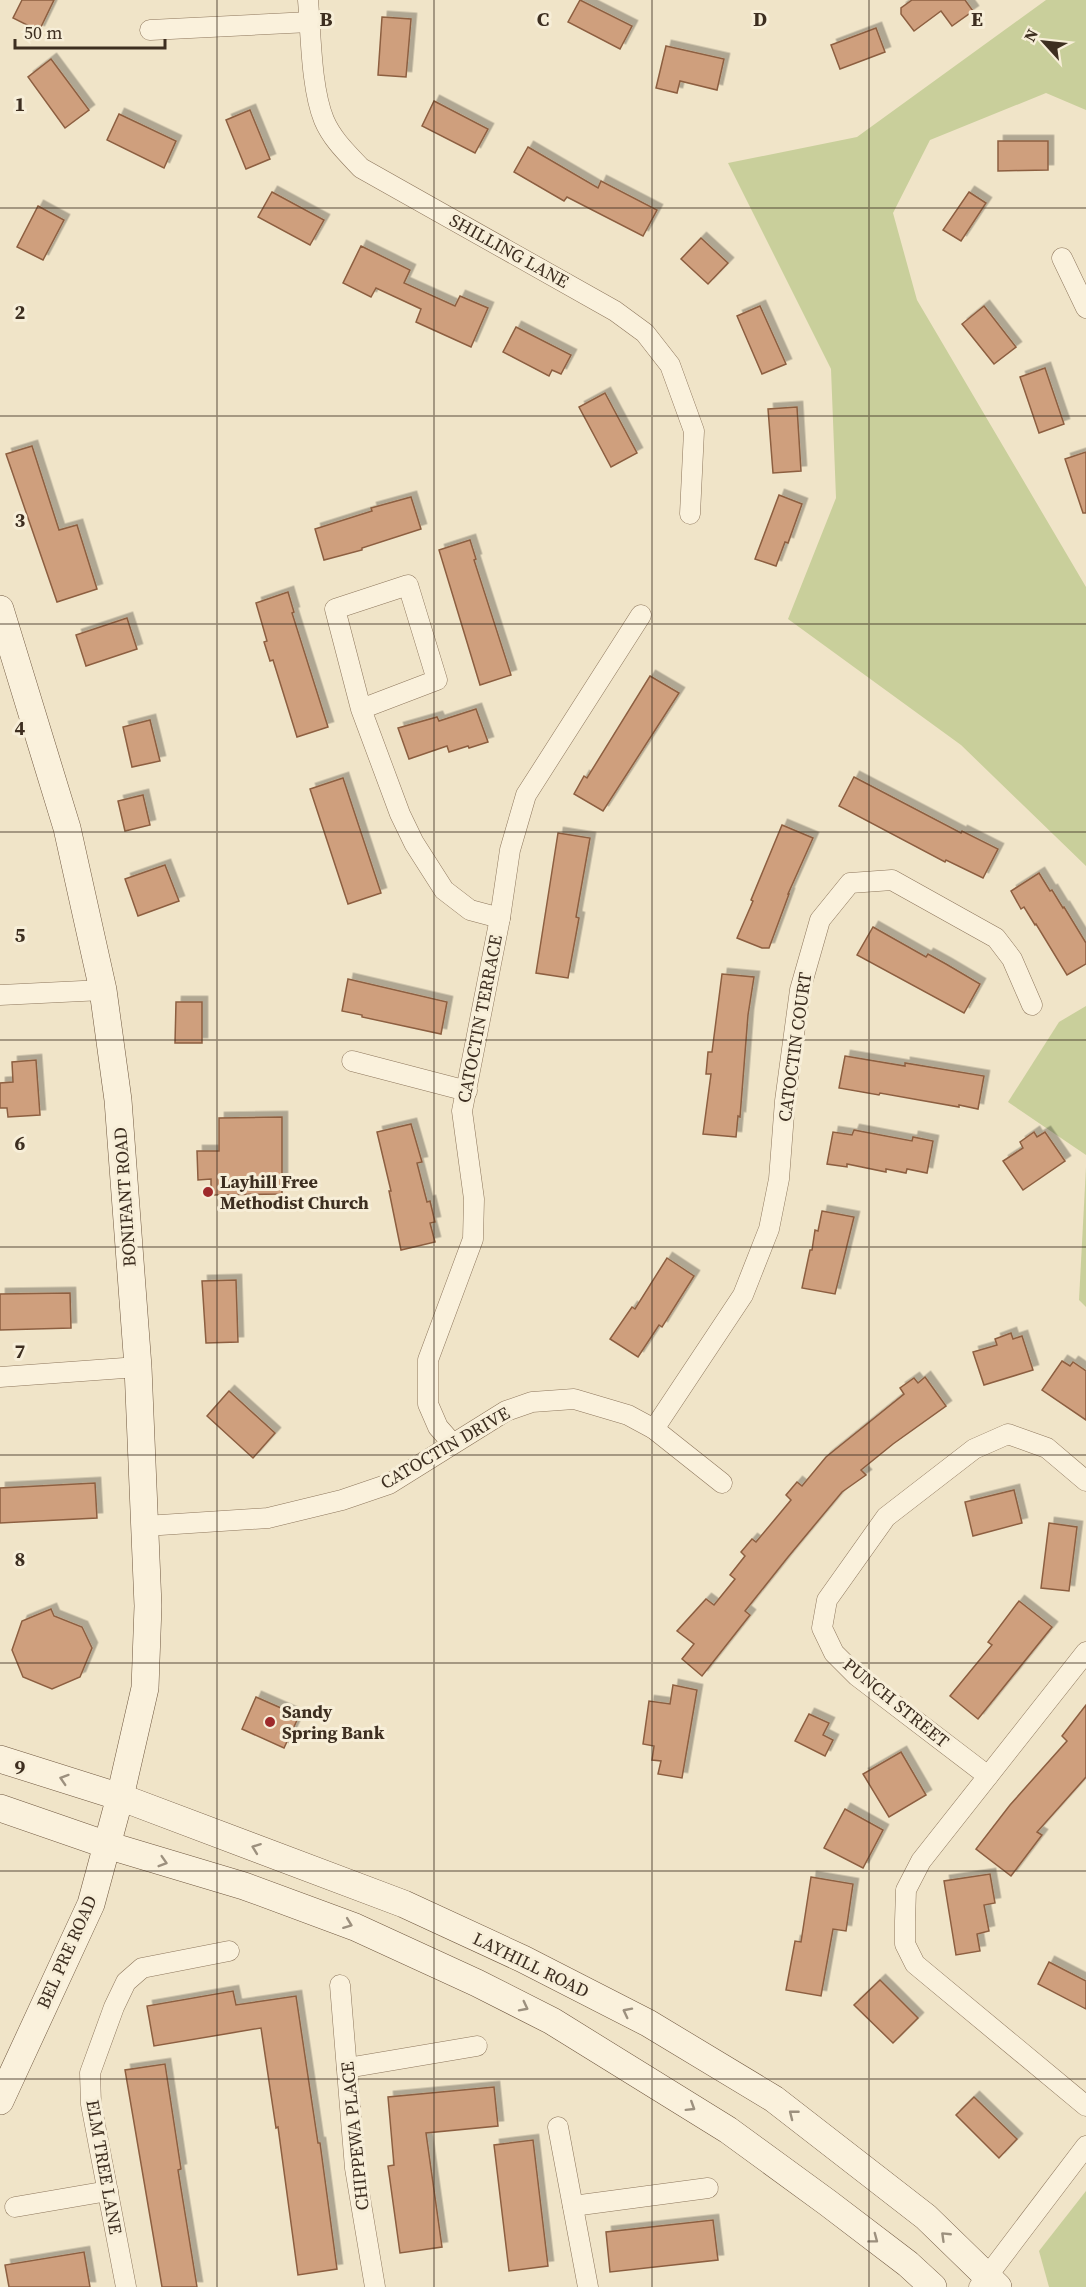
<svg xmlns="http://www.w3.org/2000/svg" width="1086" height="2287" font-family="'Source Serif 4',serif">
<defs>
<filter id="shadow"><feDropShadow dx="5.5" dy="-5.5" stdDeviation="0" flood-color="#0004"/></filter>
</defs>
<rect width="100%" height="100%" fill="#f0e4c8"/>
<g fill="#c9cf9b">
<path d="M1046,0H1086V110L1046,93L930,140L893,213L917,300L1086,587V866L961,745L788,619L836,498L831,369L728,163L857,137Z"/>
<path d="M1086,1006V1155L1008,1102L1059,1022Z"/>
<path d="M1086,1167V1307L1079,1300Z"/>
<path d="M1086,2191V2287H1049L1039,2251Z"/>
</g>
<g fill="#cf9f7d" stroke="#8d5f41" stroke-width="1.5" filter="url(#shadow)">
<path d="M22,0H54L39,31L13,18Z"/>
<path d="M580,0L632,26L620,49L568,22Z"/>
<path d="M912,0H965L973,11L952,26L941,11L914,31L901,14V8Z"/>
<path d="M382,17L411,19L406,77L378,75Z"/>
<path d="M876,28L885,52L840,69L831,45Z"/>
<path d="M666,46L724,59L717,90L680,81L677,93L656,88Z"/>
<path d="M51,59L89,110L65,128L28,77Z"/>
<path d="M434,101L488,129L475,153L422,126Z"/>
<path d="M250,110L270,159L246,169L226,120Z"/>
<path d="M119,114L176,141L164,168L107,140Z"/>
<path d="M998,141H1048V170L998,171Z"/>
<path d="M528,147L598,188L601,181L657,210L643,236L567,197L564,201L514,172Z"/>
<path d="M272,192L324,220L310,245L258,217Z"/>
<path d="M969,192L986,203L961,241L943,230Z"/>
<path d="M38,206L64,220L43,260L17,247Z"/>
<path d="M701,238L728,263L708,284L681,259Z"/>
<path d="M361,246L410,270L404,283L455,306L460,296L488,308L471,347L416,322L421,309L376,288L371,297L343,283Z"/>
<path d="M760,306L786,364L762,374L737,316Z"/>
<path d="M984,306L1016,347L994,364L962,324Z"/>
<path d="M516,327L571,355L561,374L552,370L549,376L503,352Z"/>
<path d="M1045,368L1064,424L1039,433L1020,377Z"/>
<path d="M605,393L637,453L611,467L579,407Z"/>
<path d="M797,407L801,471L773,473L768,409Z"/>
<path d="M32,446L59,530L77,525L97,589L57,602L6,454Z"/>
<path d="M1086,452V513H1083L1065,459Z"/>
<path d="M779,495L802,504L788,543L785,542L776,566L755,559Z"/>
<path d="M411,497L421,529L362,548V550L324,560L315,529L372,511L371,508Z"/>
<path d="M470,540L476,559L474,560L511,675L480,685L439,550Z"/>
<path d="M288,592L294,612L292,613L328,727L297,737L273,660L270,661L264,642L267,641L256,603Z"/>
<path d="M127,618L137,649L86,666L76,635Z"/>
<path d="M650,676L679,693L603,811L574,794L584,776L587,778Z"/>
<path d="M476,709L488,742L469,748L468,746L449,752L447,746L409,759L398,728L437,717L439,721Z"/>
<path d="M150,720L160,761L132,767L123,727Z"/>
<path d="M854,777L961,833L962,831L998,849L983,878L946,860L945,862L839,806Z"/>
<path d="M343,778L381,893L348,904L310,789Z"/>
<path d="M143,795L150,825L125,831L118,801Z"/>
<path d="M782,825L813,838L788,894H789L769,948H762L737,938L753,901L751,900Z"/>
<path d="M558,833L590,838L576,917L579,918L568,978L536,973Z"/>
<path d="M165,865L179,901L138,916L125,879Z"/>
<path d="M1039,873L1050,891L1052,890L1063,908L1064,907L1086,943V964L1067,975L1036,924L1035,925L1024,907L1021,909L1011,891Z"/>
<path d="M873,927L926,957L928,954L946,964L980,984L964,1013L857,955Z"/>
<path d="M722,974L754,977L748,1015L740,1117L738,1116L736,1137L703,1134L711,1074H706L708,1052H712Z"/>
<path d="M348,979L447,1002L441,1034L362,1017V1015L342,1011Z"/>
<path d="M176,1002H202V1043H175Z"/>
<path d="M845,1056L905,1066V1063L984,1076L978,1109L959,1105V1107L880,1093L879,1095L839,1088Z"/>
<path d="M36,1060L40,1115L8,1117L7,1108H0V1083L13,1082L12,1062Z"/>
<path d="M282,1117V1194L211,1195V1179L198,1180L197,1151H219V1118Z"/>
<path d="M411,1124L422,1162L417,1163L427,1202L430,1201L435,1222L430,1223L435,1242L401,1250L389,1191H391L377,1132Z"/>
<path d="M854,1130L912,1141L913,1137L933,1141L927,1173L907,1169L906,1173L886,1169V1172L847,1164V1167L827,1164L833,1132L852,1135Z"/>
<path d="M1034,1132L1037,1137L1045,1132L1065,1161L1023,1190L1003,1161L1023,1148L1020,1142Z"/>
<path d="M822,1211L854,1217L835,1294L802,1288L810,1250H812L815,1230L818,1231Z"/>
<path d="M667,1258L694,1276L662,1327L659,1325L638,1357L610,1339L632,1307L635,1309Z"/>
<path d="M236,1280L238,1342L206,1343L202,1281Z"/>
<path d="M70,1293L71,1328L0,1330V1294Z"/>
<path d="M1011,1333L1013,1339L1022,1336L1033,1370L984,1385L973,1352L997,1345L995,1339Z"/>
<path d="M1062,1361L1070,1366L1073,1362L1086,1371V1420L1042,1390Z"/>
<path d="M925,1377L946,1406L893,1444L861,1470L866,1475L842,1492L788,1557L745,1611L750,1615L702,1676L682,1659L694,1644L677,1631L706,1599L714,1605L735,1579L730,1575L745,1556L741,1552L752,1539L756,1542L791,1500L786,1495L797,1482L802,1486L826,1457L904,1394L900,1388L914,1378L918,1383Z"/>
<path d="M229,1391L275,1433L253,1458L207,1416Z"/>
<path d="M95,1483L97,1518L0,1523V1488Z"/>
<path d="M1014,1490L1022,1523L973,1536L965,1502Z"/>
<path d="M1049,1523L1077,1527L1069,1591L1041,1588Z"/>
<path d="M1019,1601L1052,1627L978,1719L950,1696L992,1645L988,1642Z"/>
<path d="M51,1609L54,1616L82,1627L92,1648L80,1677L52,1689L23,1677L12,1650L22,1621Z"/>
<path d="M673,1685L697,1690L682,1778L658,1774L661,1761L652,1760L654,1746L643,1744L649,1701L670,1704Z"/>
<path d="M256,1697L299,1716L284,1748L242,1729Z"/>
<path d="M1086,1705V1777L1037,1832L1042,1835L1011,1876L976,1849L1010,1805L1067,1741L1062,1736Z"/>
<path d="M809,1714L829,1723L823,1735L833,1740L825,1756L795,1741Z"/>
<path d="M901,1752L926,1795L889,1817L863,1774Z"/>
<path d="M845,1809L883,1830L863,1868L824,1848Z"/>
<path d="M990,1874L995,1903L984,1905L989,1931L977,1934L980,1951L956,1955L944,1881Z"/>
<path d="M811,1877L853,1884L846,1931L833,1929L821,1996L786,1990L795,1941L801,1942Z"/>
<path d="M1049,1962L1086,1981V2009L1038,1984Z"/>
<path d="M880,1980L918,2018L893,2043L854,2005Z"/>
<path d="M233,1991L236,2005L296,1996L318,2143H320L337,2269L298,2275L278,2127L276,2128L261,2028L154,2046L147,2006Z"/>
<path d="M165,2064L181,2169L178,2170L197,2287H162L125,2070Z"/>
<path d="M494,2087L498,2126L426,2133L442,2247L400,2253L388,2166L394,2165L388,2097Z"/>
<path d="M974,2097L1017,2139L999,2158L956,2115Z"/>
<path d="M533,2140L548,2266L509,2271L494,2145Z"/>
<path d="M713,2220L718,2260L610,2272L606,2232Z"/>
<path d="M84,2252L90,2287H9L5,2265Z"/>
</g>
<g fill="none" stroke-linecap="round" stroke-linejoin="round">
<g stroke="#8d765c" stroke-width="21">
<g id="minor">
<path d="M308,0C311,35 311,88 324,120C332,139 347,153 361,168L615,311L645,333L670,365L694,431L690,514"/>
<path d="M150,30L310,22"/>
<path d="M1062,258L1086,308"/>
<path d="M361,709L437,680L408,585L335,609L361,709L400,814L414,843L444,890L470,910L500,918"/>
<path d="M0,995L103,990"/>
<path d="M352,1061L467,1091"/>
<path d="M0,1377L138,1367"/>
<path d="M654,1429L743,1295L769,1229L779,1179L785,1101L800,990L820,920L850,883L892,880L996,938L1012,959L1032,1005"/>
<path d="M452,1443L438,1427L428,1404V1360L473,1239L474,1199L462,1111L500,918L510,850L526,795L641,615"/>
<path d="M145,1526L268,1518L342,1500L389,1484L506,1411L532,1402L574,1399L628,1415L654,1429L722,1483"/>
<path d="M1086,1652L921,1861L906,1890L905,1921V1944L915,1964L1086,2106"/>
<path d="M988,1776L857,1676L834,1653L822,1628L827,1600L886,1517L974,1449L1008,1434L1047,1448L1086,1481"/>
<path d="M340,1985L355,2168L375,2287"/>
<path d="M347,2068L477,2046"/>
<path d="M558,2127L588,2287"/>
<path d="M573,2206L708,2188"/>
<path d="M15,2207L108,2191"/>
<path d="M126,2287L91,2104L90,2073L114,2007L126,1982L142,1968L229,1951"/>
<path d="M979,2287L1086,2146"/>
</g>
</g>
<g stroke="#6f573f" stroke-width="28">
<g id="secondary">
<path d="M0,609L67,828L103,990L118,1100L138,1367L148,1606L145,1688L120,1797L91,1904L0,2101"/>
<path d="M0,1759L120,1797L404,1904L523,1959L648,2023L774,2099L926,2217L998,2287"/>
<path d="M0,1808L107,1845L244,1886L355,1927L477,1983L552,2021L728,2130L828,2203L908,2264L933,2287"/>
</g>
</g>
<use href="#minor" stroke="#faf1dc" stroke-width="20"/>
<use href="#secondary" stroke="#faf1dc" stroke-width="27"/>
</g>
<defs><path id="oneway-chevron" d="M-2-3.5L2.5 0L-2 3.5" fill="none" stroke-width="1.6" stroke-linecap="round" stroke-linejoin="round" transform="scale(1.5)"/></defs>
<g stroke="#9c907e">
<use href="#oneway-chevron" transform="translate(64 1779) rotate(-162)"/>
<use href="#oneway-chevron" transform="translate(256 1848) rotate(-159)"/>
<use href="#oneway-chevron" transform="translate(163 1862) rotate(17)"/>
<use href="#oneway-chevron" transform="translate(348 1924) rotate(21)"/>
<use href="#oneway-chevron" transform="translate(524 2007) rotate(27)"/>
<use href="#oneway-chevron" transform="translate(627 2012) rotate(-153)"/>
<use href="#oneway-chevron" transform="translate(691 2107) rotate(32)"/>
<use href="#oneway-chevron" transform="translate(793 2114) rotate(-142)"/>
<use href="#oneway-chevron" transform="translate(945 2236) rotate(-136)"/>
<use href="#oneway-chevron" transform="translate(874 2239) rotate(37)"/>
</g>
<path fill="none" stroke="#3d2e20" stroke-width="1.5" stroke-opacity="0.55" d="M217,0V2287M434,0V2287M652,0V2287M869,0V2287M0,208H1086M0,416H1086M0,624H1086M0,832H1086M0,1040H1086M0,1247H1086M0,1455H1086M0,1663H1086M0,1871H1086M0,2079H1086"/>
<g fill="#9e2a2b" stroke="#f7eed8" stroke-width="2">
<circle cx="208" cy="1192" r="6"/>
<circle cx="270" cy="1722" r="6"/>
</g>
<g text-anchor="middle" stroke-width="6" stroke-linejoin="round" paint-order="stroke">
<g font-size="18" fill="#3d2e20" stroke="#f7eed8">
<text transform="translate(509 251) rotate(29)" y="6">SHILLING LANE</text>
<text transform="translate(480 1019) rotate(-79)" y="6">CATOCTIN TERRACE</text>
<text transform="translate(795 1047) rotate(-82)" y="6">CATOCTIN COURT</text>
<text transform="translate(125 1197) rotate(-94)" y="6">BONIFANT ROAD</text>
<text transform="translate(445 1448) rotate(-30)" y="6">CATOCTIN DRIVE</text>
<text transform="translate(896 1703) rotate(39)" y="6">PUNCH STREET</text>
<text transform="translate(67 1952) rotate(-66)" y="6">BEL PRE ROAD</text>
<text transform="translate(531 1965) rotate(26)" y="6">LAYHILL ROAD</text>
<text transform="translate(355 2136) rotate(-96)" y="6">CHIPPEWA PLACE</text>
<text transform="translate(104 2167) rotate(80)" y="6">ELM TREE LANE</text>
</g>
<g font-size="18" font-weight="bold" fill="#3d2e20" stroke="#f7eed8" text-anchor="start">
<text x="220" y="1188">Layhill Free<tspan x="220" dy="21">Methodist Church</tspan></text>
<text x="282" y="1718">Sandy<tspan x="282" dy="21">Spring Bank</tspan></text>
</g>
</g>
<g font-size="20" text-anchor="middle" font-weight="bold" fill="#3d2e20" stroke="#f7eed8" stroke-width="6" stroke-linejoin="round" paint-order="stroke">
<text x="326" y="26">B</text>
<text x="543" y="26">C</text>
<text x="760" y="26">D</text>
<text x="977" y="26">E</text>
<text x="20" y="111">1</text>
<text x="20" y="319">2</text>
<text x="20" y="527">3</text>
<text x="20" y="735">4</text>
<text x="20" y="942">5</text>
<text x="20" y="1150">6</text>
<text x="20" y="1358">7</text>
<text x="20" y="1566">8</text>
<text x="20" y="1774">9</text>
</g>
<g transform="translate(1044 42) rotate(297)" stroke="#f7eed8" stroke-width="4.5" paint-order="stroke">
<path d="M0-4.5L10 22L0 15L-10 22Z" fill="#3d2e20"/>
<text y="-9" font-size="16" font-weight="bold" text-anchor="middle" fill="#3d2e20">N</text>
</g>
<path d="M15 39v9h150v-9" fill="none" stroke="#3d2e20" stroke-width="3"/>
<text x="24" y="39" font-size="18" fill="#3d2e20" stroke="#f7eed8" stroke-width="4.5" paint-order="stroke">50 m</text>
</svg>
